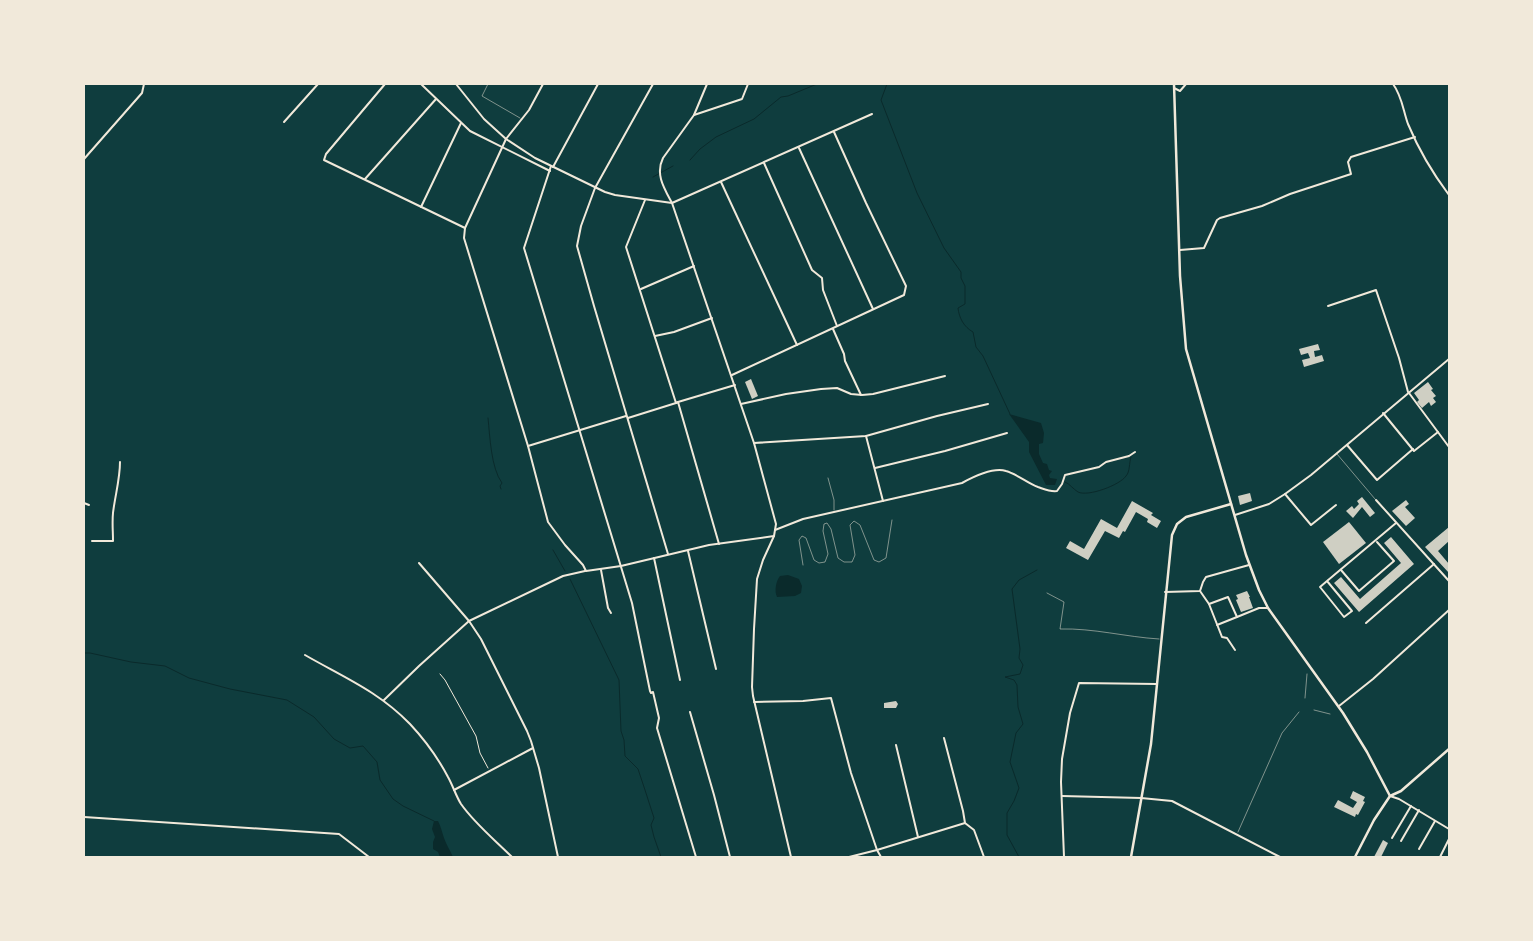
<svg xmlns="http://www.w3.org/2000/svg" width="1533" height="941" font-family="Helvetica,sans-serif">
<rect width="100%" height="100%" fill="#0f3d3e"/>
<g fill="#0a2a2b">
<path d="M1009,414L1041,423L1044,433L1043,443L1039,444V454L1043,463L1047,464L1049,470L1052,471L1049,475L1050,478L1057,479L1055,485H1046L1029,452V442Z"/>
<path d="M788,575L799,579L802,586L801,593L795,596L777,597C774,591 776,581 780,576Z"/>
<path d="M434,821H438C441,827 442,832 444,838C446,844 450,850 453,857H440L438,852L433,849V842L435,837L432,829Z"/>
</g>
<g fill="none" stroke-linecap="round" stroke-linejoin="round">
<g stroke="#0a2a2b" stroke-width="1">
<path d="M887,84L881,100L917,193L944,248L961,272V278L965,286V304L958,308C959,318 964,327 973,332L976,347L983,356L1010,414"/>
<path d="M690,160L700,149L716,137L754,119L781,97L788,96L817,84"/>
<path d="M653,177L673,166"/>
<path d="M488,418C490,437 491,468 502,483L500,486L501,489"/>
<path d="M1065,482C1070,484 1073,489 1078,492C1088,497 1120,485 1126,476C1130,472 1129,463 1131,457"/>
<path d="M553,550L565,571"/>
<path d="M570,579L619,680L621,731L624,740L625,756L638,769L645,790L654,818L651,825L654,837L661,857"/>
<path d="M84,653H90L131,662L165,666L189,678L230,689L287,700L314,717L334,739L350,748L363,746L377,762L380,780L393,799L403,806L434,821"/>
<path d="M1019,857L1007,835V813L1014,801L1019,788L1010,762L1016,733L1023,724L1018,707L1017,685L1014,680L1005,677L1020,674L1023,665L1019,658L1020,649L1012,589L1019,580L1037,570"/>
</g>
</g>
<g fill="#cfcfc3">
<path d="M1318,344L1320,350L1314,351L1315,357L1322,355L1324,361L1304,367L1302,360L1310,358L1308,353L1301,355L1299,349Z"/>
<path d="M751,379L758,396L752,399L745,382Z"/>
<path d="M1428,382L1433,389L1431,390L1436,396L1433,398L1436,402L1431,406L1429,402L1422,408L1417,402L1419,400L1414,393Z"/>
<path d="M1250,493L1252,501L1240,505L1238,496Z"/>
<path d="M1362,497L1375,513L1370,517L1362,507L1353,518L1346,511L1352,506L1354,509L1359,504L1357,501Z"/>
<path d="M1406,500L1409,504L1405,507L1415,518L1406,526L1392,511Z"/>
<path d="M1132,501L1153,513L1151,515L1161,521L1157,528L1147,522L1148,519L1136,512L1125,532L1123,531L1119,538L1105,531L1088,560L1066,548L1070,541L1084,549L1101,519L1117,528Z"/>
<path d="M1349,522L1366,543L1339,564L1323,542Z"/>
<path d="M1449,527V541L1438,551L1449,564V573L1425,547Z"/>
<path d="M1391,537L1414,564L1359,612L1334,583L1341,577L1360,599L1401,563L1384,543Z"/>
<path d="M1247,591L1250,597H1249L1253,608L1241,612L1236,600L1238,599L1236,595Z"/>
<path d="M896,701L898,704L896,708H884V703Z"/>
<path d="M1353,791L1365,797L1363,801L1365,802L1358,815L1356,814L1355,817L1334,807L1338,800L1353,808L1357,802L1350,798Z"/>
<path d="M1383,840L1388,843L1381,857H1374Z"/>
</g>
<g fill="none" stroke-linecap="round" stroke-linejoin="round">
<g stroke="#f1e9da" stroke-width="0.5">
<path d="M803,565L799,540L802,536L806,538L814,560L819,563L825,562L828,554L823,531L824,524L827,523L831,529L838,558L844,562H852L855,555L850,525L854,521L860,525L874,560L879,562L886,558L892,520"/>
<path d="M1305,698L1307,674"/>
<path d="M1314,710L1330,714"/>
<path d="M1238,832L1282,733L1299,712"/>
</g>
<g stroke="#f1e9da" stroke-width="0.5">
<path d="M488,84L482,96L520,118"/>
<path d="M1337,454L1375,499"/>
<path d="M828,478L834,500V510"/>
<path d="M1047,593L1064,602L1060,629C1093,628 1126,637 1159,639"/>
</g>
<path stroke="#f1e9da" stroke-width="1" d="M440,674L445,680L476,736L480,753L488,768"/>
<g stroke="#f1e9da" stroke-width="2">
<path d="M385,84L326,154L324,160L465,228"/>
<path d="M421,84L470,131L550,171"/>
<path d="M543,84L529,110L506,139L465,228L464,238L528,446L548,522L565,545L583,565L586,571L621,566L709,545L774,536"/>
<path d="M653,84L595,188L581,226L577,246L594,306L668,554"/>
<path d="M707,84L694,115L663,158C655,174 664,188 672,203L872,114"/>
<path d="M694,115L742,99L748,84"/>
<path d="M284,122L318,84"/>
<path d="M799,148L873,309"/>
<path d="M84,159L142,93L144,84"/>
<path d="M764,163L812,270L822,278L823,290L837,326"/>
<path d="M551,166L524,248L632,603L650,691L651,693L653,692L659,718L657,728L696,857"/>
<path d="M553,167L598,84"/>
<path d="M365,179L436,99"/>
<path d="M721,182L797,345"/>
<path d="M645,200L626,247L676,403L678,402L719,544"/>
<path d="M421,207L461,123"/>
<path d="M1180,250L1204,248L1217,220L1220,218L1262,206L1290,194L1351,174L1348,162L1351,157L1415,137"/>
<path d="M641,289L694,266"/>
<path d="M1328,306L1376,290L1399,358L1408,392"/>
<path d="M833,329L844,354L845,361L861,395"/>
<path d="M655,336L674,332L712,318"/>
<path d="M732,375L904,295L906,286L866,203L834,132"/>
<path d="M678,402L735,385"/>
<path d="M741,404L786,394L821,389L837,388L851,394L862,395L873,394L945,376"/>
<path d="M1383,413L1414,451L1438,432"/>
<path d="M628,418L676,403"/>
<path d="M866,436L883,501"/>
<path d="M754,443L866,436L937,416L988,404"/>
<path d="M1347,445L1377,480L1413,449"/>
<path d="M528,446L626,416"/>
<path d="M875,468L945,451L1007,433"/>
<path d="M1285,494L1311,525L1336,505"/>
<path d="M1376,500L1449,581"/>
<path d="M84,503L89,505"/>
<path d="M775,530L803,519L962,483C973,477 993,467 1006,471C1017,474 1027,483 1038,487C1044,489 1050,492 1057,491L1062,484L1065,475L1099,467L1106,462L1129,456L1135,452"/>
<path d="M92,541H113C113,531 112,522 113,513C115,496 120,479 120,462"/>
<path d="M688,551L716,669"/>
<path d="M654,558L680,680"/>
<path d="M419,563L469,621L481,639L527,731L531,741L539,768L558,857"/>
<path d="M601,570L608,608L611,613"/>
<path d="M1341,570L1359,591L1394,561L1377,542"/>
<path d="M1327,581L1320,587L1344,617L1352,611L1327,581L1396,523"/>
<path d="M1200,591L1209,604L1222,637L1227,638L1235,650"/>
<path d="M1165,592L1200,591L1203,582L1206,577L1249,565"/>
<path d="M1209,604L1228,597L1237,617L1259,608H1267"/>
<path d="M1366,623L1434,564"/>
<path d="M1217,625L1237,617"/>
<path d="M305,655C343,677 378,691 410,724C425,740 438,758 448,777C453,786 456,796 461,804C475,824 495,840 512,857"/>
<path d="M384,700L419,666L469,621L563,576L585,571"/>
<path d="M754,702L803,701L831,698L851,773L877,850L965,823"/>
<path d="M1339,706L1373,679L1449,610"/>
<path d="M690,712L714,795L730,857"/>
<path d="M944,738L963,811L965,823L974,830L984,857"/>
<path d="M896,745L918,837"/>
<path d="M454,790L533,748"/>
<path d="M1062,796L1141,798"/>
<path d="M84,817L339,834L369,857"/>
<path d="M1392,838L1411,806"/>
<path d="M1401,841L1419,810"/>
<path d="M1419,849L1435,821"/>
<path d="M1064,857L1061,782L1062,759L1070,713L1079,683L1157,684"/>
<path d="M1440,857L1449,839"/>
</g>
<g stroke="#f1e9da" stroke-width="2">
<path d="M456,84L484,119L506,139L535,158L605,192L615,195L672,203L754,443L776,524L774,536L763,560L757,579L754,629L752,687L753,696L791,857"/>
<path d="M1393,84C1402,96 1403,110 1408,124C1418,148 1434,175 1449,195"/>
<path d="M1174,88L1180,91L1186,84"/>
<path d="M1409,393L1449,447"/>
<path d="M1235,515L1269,504L1285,494L1311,475L1449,359"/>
<path d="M1390,796L1399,799L1449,829"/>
<path d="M1141,798L1172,801L1280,857"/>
<path d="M849,857L877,850L881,857"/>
</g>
<g stroke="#f1e9da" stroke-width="2.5">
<path d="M1174,84L1180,276L1186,349L1246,555L1259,590L1268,608L1343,713L1367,752L1390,796"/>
<path d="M1131,857L1151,744L1172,535L1177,524L1186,517L1231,504"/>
<path d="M1355,857L1374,820L1390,796L1401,791L1449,749"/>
</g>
</g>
<rect width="1533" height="941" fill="none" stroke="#f1e9da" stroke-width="170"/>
</svg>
